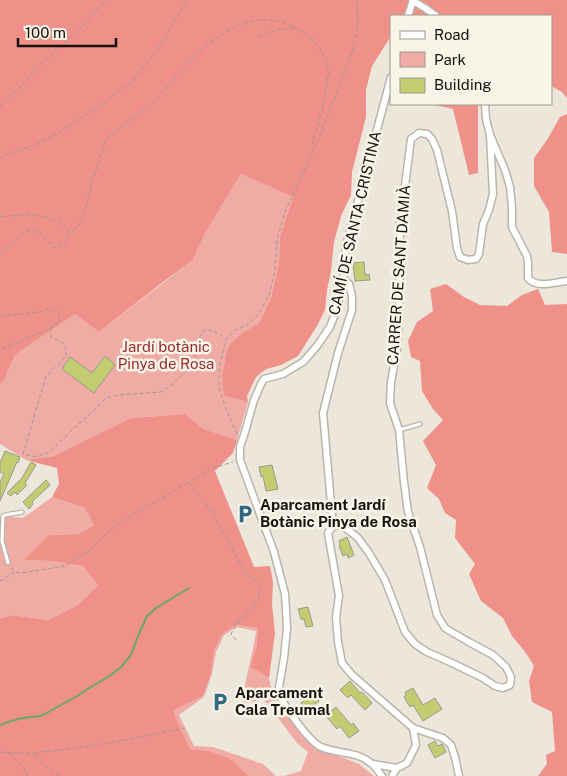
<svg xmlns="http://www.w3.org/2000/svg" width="567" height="776" font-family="'Public Sans',sans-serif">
<rect width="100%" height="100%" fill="#ece6db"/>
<g fill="#f0aba5">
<path d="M241,174L293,197L280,236L279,262L271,298L259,323L242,333L230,344L227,350L224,396L248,402L237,440L204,429L185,414L131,418L54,456L26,460L0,444V384L3,382L15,355L75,314L99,332L193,260L204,235Z"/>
<path d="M52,497L85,508L94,525L78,534L49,535L25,560L52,561L84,566L98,585L78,605L48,620L11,615L0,619V516L23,518Z"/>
<path d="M236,625L258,628L256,648L250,667L269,678L273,698L311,745L328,753L344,758L359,764L374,776H284L301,771L308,752L297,743L267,703L262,700L243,704C244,679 253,656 256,631L237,627L224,635L216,652L212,674L204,697L179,715L194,746L213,747L263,764L276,776H249L231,759L210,751L190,749L173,711L203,696L211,674L214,651L222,634Z"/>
</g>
<g fill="#ef9089">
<path d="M0,0H567V98L562,92L551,86V16H391V36L372,66L366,90V117L352,172L351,195L341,216L334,242L331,271L327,290L325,310L317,326L298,356L281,365L266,369L256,377L247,396L248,402L224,396L222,377L227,350L230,344L242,333L259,323L271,298L279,262L280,236L293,197L241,174L204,235L193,260L159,285L99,332L75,314L15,355L3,382L0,384Z"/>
<path d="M432,104H478V173L469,175L453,109Z"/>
<path d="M567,114V254L552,252L549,212L534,186V158L547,140L560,117Z"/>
<path d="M446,284L464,297L480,305L507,306L522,295L538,289L545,305L567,304V776H538L547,764L546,755L555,751L552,712L532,702L529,681L534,666L526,653L512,636L503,618L481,601L469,574L475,564L455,538L456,520L445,513L439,499L427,488L436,465L423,441L443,420L433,409L422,391L420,361L411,357L408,341L417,322L433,311L430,289Z"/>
<path d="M185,414L204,429L237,440L233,453L215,471L254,567L270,566L273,582L272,605L275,633L269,678L250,667L256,648L258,628L236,625L222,634L214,651L211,674L203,696L173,711L190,749L210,751L231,759L249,776H0V619L11,615L48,620L78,605L98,585L83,566L52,561L24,560L49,535L78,534L94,525L85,508L52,497L59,484L57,468L26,460L54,456L131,418Z"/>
</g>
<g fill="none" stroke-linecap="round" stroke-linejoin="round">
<path stroke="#67a968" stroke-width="2" d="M0,725C10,721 20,718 30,717C35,716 39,717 43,715L79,695L86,690L111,675L121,667L131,655L138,636L147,616L156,608L189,588"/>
</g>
<g fill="#c2cd72" stroke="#989a8f">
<path d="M364,262L365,275L369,274L370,280L355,281L353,263Z"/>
<path d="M105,356L115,365L94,393L62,369L70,357L92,373Z"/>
<path d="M5,451L20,457L18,463L17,462L0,501V482L4,474L0,472V463Z"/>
<path d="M31,462L36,465L25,483L27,485L17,495L15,492L11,496L7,493L22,478Z"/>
<path d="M272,465L278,489L266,491L263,476L261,477L259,467Z"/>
<path d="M46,480L50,485L32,502L33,504L29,509L23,502Z"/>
<path d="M347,537L354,555L348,558L347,554L343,556L339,546L340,545L339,541Z"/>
<path d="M308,607L313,626L306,627L304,619H301L298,609Z"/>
<path d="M350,681L360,693L362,692L372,703L365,710L351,695L348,698L340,690Z"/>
<path d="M308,688L319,701L307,710L301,703L306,699L302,694Z"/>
<path d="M413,688L423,705L435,698L442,709L423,721L413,705L410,707L404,697L406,695L405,692Z"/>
<path d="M336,707L351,725L353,723L359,731L349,738L340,726L337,729L326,716Z"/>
<path d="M435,741L438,746L442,744L446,752L435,758L428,745Z"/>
</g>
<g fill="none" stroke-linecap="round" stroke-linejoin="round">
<g stroke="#bab4aa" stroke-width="5.5">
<g id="lane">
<path d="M399,430L420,424"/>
<path d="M8,563L2,541L3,516C9,513 16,514 22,512"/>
</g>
</g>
<g stroke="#bab4aa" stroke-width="9">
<g id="street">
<path d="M413,1L425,8L436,16"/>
<path d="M408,16L413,0"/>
<path d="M485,104L486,119L490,135L505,170L510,187L512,208V227L527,256L528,263V278C537,289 555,282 567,281"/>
<path d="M344,279L349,284L352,296V310L338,353L323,413L333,526L328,533L339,596L336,617L338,642L342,663L352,675L413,728L443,738L451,745L455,757L459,776"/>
<path d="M333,526L340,525L347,529L358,538L369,553L385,580L405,632L415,644L427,652L452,663L483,678L495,686L503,688L510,685L511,677L506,667L493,655L467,641L445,628L437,615L420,547L408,512L404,482L399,430L390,403L391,382L397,349L399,317L400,225L411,139L419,133L427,134L432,139L437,150L452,211L457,248L460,257L468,260L476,259L479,254L483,224L489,210L493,194L490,135"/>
<path d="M373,764L397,768"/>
<path d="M382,776C379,772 376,767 372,764C358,751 338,754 321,747C307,740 285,706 278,693L284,658L287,628L285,594L274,552L240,460V447L245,432L254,400L261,384L264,379L283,374L303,362L317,346L330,327L337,309L343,282L346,246L391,77"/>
<path d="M392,776L397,768L407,763L416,745L413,728"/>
</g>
</g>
<g stroke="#9f9a92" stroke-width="1" stroke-dasharray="4 2.5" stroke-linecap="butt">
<path d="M300,30L312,38L319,47L326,61L329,71L322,111L312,144L315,146"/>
<path d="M259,37C272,31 282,27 296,29"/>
<path d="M0,107L27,80L35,70L84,25L100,6L108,0"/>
<path d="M0,159L10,153L35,145L57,134L96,108L132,82L159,47L187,0"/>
<path d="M0,217L29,214L50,218L60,222L69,231C68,243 65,244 54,248L42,235L35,230L27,231L0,252"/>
<path d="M68,234L79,225L84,215L91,186L105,142L109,136C124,125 145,111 157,98C184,69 202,41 240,25C253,20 268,18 282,22C288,24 294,27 299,29"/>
<path d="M0,316L39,312L49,309L59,312L60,321L51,328L0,350"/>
<path d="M51,328V337L56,339L65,344L66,356L58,365L46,376L23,454L37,457L51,451L74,428L86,418L104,400L109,397L119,395L161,392L170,386L188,370L194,360L200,337L204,330C213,329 218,333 225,338"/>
<path d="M237,434L227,411L219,388V371L223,351L226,339L235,330L246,326L258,315L269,295L275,270L277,240L285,212L321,133L352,53L358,23L357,0"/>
<path d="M189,483L211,511L246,573L261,586L259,598L248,613L240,619L231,634L236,640"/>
<path d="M11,568L15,572L21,573L65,566L88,552L106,534L126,519L213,468L233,462"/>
<path d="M0,581L3,580L14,572"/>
<path d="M265,693V696L271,695L272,693"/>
<path d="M0,752L36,754"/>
<path d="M10,753L25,770L27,776"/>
<path d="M59,776L38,760L35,757L38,752C88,748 136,738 185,728"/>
</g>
<use href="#lane" stroke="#fff" stroke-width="3"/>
<use href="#street" stroke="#fff" stroke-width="6"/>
</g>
<defs>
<g id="parking-bare" transform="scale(1.5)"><path d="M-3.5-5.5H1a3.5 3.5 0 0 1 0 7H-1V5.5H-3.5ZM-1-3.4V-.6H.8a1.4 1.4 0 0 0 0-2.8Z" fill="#336784" stroke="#f9f4e8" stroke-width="2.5" paint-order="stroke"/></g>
</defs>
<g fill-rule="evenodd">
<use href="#parking-bare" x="245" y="514"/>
<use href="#parking-bare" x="220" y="702"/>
</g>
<g text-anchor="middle" stroke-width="5" stroke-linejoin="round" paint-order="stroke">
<g font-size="15" fill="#14120e" stroke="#f9f4e8">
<text transform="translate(355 223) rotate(-77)" y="5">CAMÍ DE SANTA CRISTINA</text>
<text transform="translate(399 275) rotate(-86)" y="5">CARRER DE SANT DAMIÀ</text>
</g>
<g font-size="15" fill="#992b2b" stroke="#f9f4e8">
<text x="166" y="352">Jardí botànic<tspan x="166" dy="17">Pinya de Rosa</tspan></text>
</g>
<g font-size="15" font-weight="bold" fill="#14120e" stroke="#f9f4e8" text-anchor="start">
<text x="260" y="510">Aparcament Jardí<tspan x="260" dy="17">Botànic Pinya de Rosa</tspan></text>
<text x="235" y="698">Aparcament<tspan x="235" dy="17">Cala Treumal</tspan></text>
</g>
</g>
<rect x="390" y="15" width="162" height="90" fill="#f9f4e8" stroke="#9d9a91"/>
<rect x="400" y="31" width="25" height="8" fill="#ffffff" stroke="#9d9a91"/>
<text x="434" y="40" font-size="15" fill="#14120e">Road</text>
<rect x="400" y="52" width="25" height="15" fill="#f0aba5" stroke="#9d9a91"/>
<text x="434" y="65" font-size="15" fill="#14120e">Park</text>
<rect x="400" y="78" width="25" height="15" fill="#c2cd72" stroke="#9d9a91"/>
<text x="434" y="90" font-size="15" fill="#14120e">Building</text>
<path d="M18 38v8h98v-8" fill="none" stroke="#14120e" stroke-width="2.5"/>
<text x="25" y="38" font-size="15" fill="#14120e" stroke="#f9f4e8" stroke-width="4" paint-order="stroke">100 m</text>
</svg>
